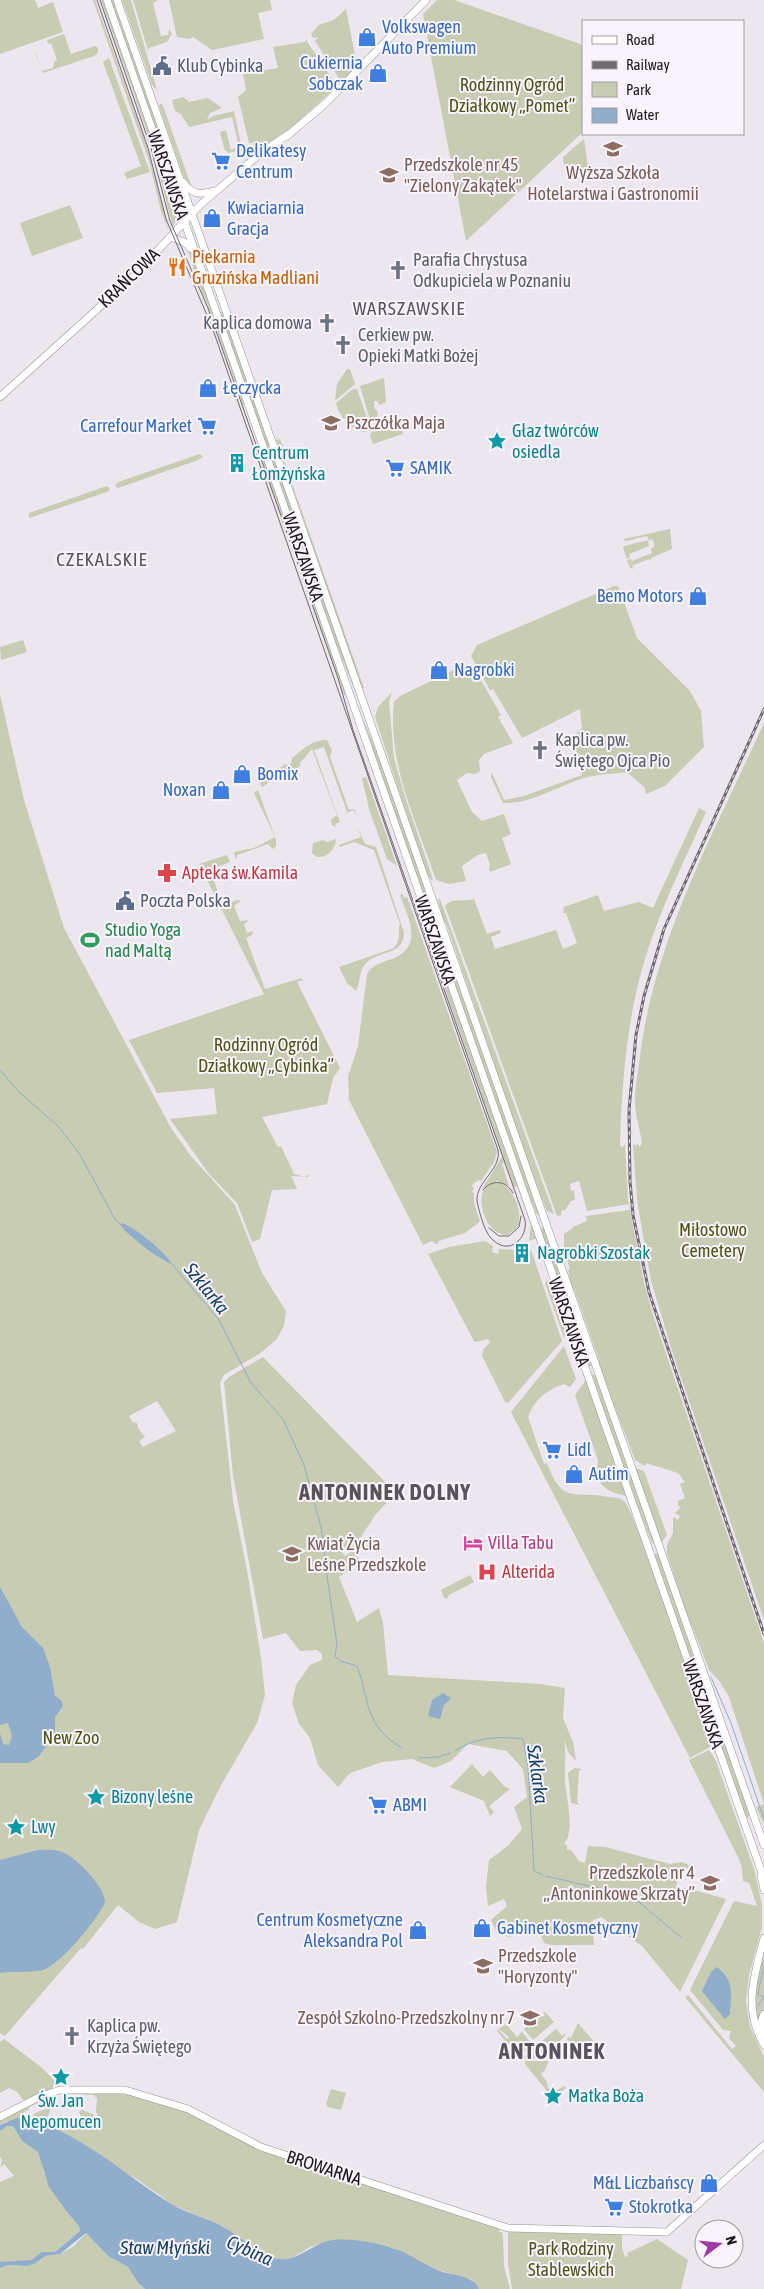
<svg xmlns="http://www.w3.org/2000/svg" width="764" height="2289" font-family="'Asap Condensed',sans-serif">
<rect width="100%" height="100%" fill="#ece6ef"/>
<g fill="#c7ccb3" fill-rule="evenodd">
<path d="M0,0H35L38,8L53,2L63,32L0,54Z"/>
<path d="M93,0H95L146,143L169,232L161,211L149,161Z"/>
<path d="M101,0H104L150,129L176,211V220L173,227L151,143Z"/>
<path d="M110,0H114L184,200L154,127Z"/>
<path d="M122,0H131L157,90L152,85Z"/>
<path d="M133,0H158L153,3L161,36L168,35L169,29L172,34L167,42L149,48L148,51Z"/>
<path d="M169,0H270L272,10L258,13L264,39L212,50L193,37L189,39L177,37Z"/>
<path d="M437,0H454L583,45V132L466,241L423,14Z"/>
<path d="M346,9L357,66L343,81L340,80L315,41L318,37L313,38L311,34L319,25L334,20Z"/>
<path d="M64,34L71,54L95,46L98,48V53L94,56L43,73L36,55V53L39,52L36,53L42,71L53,68L54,62L57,60L51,43L48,44L47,40Z"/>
<path d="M306,40L332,79L333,90L280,138L255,151L251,147L254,146L253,143H249L239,101L238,97L246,90L243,74L278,68L273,47L305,42Z"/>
<path d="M109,58L150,172L127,179L124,173L141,166L103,62Z"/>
<path d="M183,97L189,102L208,98L222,108L210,113L207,120L213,116L234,111L242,150L228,153L227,151H225L220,132L226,130L231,150L239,147L232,117L189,127L181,114L175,111L172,100Z"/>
<path d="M161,103L163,106L193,191L184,178L159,106Z"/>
<path d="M584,139L588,167L565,173L563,157Z"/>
<path d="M70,205L83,238L32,256L20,223Z"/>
<path d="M193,237L218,308L226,320L357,691H355L331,631Z"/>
<path d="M186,245L190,251C208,302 232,352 244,405H243L209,308L193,271L194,270Z"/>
<path d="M347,369H350L355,384L335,401L337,384Z"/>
<path d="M384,378L386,402L380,405L377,401H374V408L378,412L377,418L370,420L360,386Z"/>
<path d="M353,389H357L370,427V430C354,437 339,416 336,403Z"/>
<path d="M401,426L403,434L373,444L370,435L372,432Z"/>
<path d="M275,436L277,440L280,439L283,447L280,449L364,688L362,689L359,681Z"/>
<path d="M261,448L326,631L346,695H344L258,449Z"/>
<path d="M200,454L203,457L198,460L118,488L115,486L118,482Z"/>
<path d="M107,486L110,489L107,492L29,518V513Z"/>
<path d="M670,529L672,549L651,558V561L649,559L634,565V568L631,561L633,569L630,568L627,560L631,559L632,561L652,553L651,549L655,546L652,539L648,541L649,546L629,554L630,557L627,559L623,548L624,546L649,540L647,536L625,541L624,539Z"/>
<path d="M614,586H618L637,638L690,691L701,711L704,747L665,786L646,794L645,788L627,772C614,774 598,774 584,778C557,786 532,804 503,803L491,777L492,773L504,800L524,796L582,775L571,739L582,728L580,709L522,738L493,689L490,690L471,656L477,645Z"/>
<path d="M23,640L27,652L1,660L0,647Z"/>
<path d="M460,667L464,677H479L501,715L498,717L513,743L484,754L479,760L480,771L475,774L467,773L457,780L472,812L482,821L504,814L511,834L502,838L511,864L490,872L489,868L490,865L486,853L478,855L462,866L466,881L449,884L436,880C417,823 387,763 394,702L400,696Z"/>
<path d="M392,692L389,702L394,758L405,797L433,879L431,880L424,868L375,717L378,707Z"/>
<path d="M0,695L24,800L64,928L171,1128L190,1155L235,1205L262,1273L286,1311L284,1326L276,1340L259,1354L224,1375L220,1382L233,1501L247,1570L261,1658L265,1695L257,1723L220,1787L199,1830L177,1922L155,1929L139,1922L118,1905L83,1949L81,1948L5,2036L0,2033ZM157,1401L176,1431L143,1447L139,1441L145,1437L137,1427L138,1426L136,1422L133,1423L129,1416Z"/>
<path d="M364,721L389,782L541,1218L536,1213L518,1166L385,790Z"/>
<path d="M764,723V1620L672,1351L651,1281L637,1200L633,1144L636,1146L637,1143L640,1147L642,1143C640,1130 635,1115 635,1102C635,1087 638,1071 640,1056C655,937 715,831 764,723Z"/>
<path d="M327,740L332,750L330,757L349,810L354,809L357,816L353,810L345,814L347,812L324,747L314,750L340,822L335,824L336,827L332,825L331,820L337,815L312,749L300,763V766L291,773L286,769L264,786L262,787L260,783L285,764L290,766L292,758C303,749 312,740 327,740Z"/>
<path d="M366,777L397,866L387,859L369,809L362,778Z"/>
<path d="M258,790L276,840V846L273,849L268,844L237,855L236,860L234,852L254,848L275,837L254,793Z"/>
<path d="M699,808L706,812C688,853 667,895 652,938C628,1004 622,1075 620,1145L622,1148L625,1144L628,1200L644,1283L654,1318L764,1643V1825L756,1807L764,1804L729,1697L720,1682L709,1670L692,1626H690L667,1553V1545L673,1533V1517L678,1520L680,1516L675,1513L681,1507L678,1506V1501L685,1498L680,1484L685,1482L678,1473L646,1463L645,1466L635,1460L598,1363L599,1360L574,1289H572L568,1270L570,1269L564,1251V1234L573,1228V1227L587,1221L586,1216L629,1210V1204L587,1211L579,1181L570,1184L571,1191L574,1190L575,1200L571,1201L566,1209L561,1211V1215L557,1216L445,906C452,897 464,902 474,899L487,934L500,930L501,933L491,937L495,949L556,930L563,949L577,943L566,913H563L564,907L598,895L604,911L639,902L653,908Z"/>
<path d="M357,826L365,844L376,847L404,933C403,956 380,950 367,962C358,970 361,982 356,991L347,983L339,967L394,948C402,939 397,931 400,924L374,850L354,842L340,847L339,845L361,837Z"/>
<path d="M336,839C336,848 328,858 317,857L312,853L313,843L323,840L327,842Z"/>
<path d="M227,855L230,862L210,870L219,895L225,904L238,900L241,901L234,906L240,921L249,920L244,924L247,933L253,931L252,935L246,938L265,989L302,978L303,980L297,982L340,1068L333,1078L327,1104L262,1117L278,1147L281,1146L294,1174L305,1177L309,1174L308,1177L291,1176L297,1189L272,1190L260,1239L252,1242L237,1203L209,1174L170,1119L217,1114L214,1088L157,1093L129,1040L264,994L199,864Z"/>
<path d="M403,894L404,898L407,897L410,905L497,1152L493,1165H492L481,1181L478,1180L471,1186L474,1188L472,1192L474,1193V1204L480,1221L478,1223L465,1233L438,1241V1244H436L432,1241L423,1245L348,1098L349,1097L348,1077L358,1046L367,974C372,965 380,963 389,960C425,948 409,920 400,895Z"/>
<path d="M416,897L537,1238L529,1241L531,1225L517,1186L514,1187L415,903L414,898Z"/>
<path d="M438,899H440L554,1214L547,1211L529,1166L446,923L443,922Z"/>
<path d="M502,1157L504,1162L502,1164L509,1186L497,1181L482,1189Z"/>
<path d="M501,1183C514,1189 524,1215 517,1228L508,1235C488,1236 476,1205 484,1189L493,1183Z"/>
<path d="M544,1225L593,1365L587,1367L540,1232Z"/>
<path d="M485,1241L493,1246L492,1252L498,1254L499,1249L515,1250L517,1257L529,1254V1251L531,1250L562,1341L508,1403L505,1402L482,1356L483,1350L490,1342L488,1339L476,1342L474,1341L428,1254L449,1247Z"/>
<path d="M548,1279C555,1291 571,1325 564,1338L545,1283Z"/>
<path d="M564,1346L576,1379L570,1387L564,1384C547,1389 534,1400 528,1417L544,1464L547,1463C563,1506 573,1490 609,1497C614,1497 620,1498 624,1501C630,1506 644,1549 649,1560L705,1719L710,1747L690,1758L511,1412Z"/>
<path d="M263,1357L394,1491V1495L376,1514L355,1546L349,1551L345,1549L341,1551L345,1556L351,1552H355L360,1562L339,1577L357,1622L379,1608L383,1623L388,1675L540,1684L565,1688L563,1718L573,1742L576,1761L568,1752L564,1739C566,1752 565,1764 565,1778C565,1794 576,1831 564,1844L567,1845V1850H571L579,1861L585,1863L588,1846L605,1847L670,1864L682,1862L693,1867L692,1870L680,1867L676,1888H687L726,1899L680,1992L642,1946L601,1917L592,1921L594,1945H551L544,1943L538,1927L509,1937L497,1933L491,1920L507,1906L504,1899L488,1906L486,1886L489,1860L509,1845L522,1829L514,1807L527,1797L523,1769L507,1751L468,1744L451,1761L434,1768L412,1759L382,1762L350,1773L338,1787L318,1765L310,1738L299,1724L292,1703L296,1685L310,1665L322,1660V1654L317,1650L300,1651L286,1633L263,1639L233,1475L224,1382L229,1377Z"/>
<path d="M592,1374L595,1375L656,1545L652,1543L622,1467Z"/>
<path d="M586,1380L627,1494L626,1496C604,1491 595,1485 598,1460L575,1395Z"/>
<path d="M635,1468L644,1471L667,1535L661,1543Z"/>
<path d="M659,1553L750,1815L748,1818L745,1816L653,1555Z"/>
<path d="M470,1575L474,1582L449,1595L447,1599L444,1598L441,1590Z"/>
<path d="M709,1750L716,1761L754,1869L762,1905V1927L749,1975L746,2002L750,2027L764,2057V2092L685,1997L688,1995L732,2049L736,2046L729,2038L731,2031L723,2030L690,1990L734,1901L757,1906L749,1883L743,1881L742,1868L739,1859L689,1760Z"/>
<path d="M472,1764L483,1777L490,1770L504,1786L510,1789L489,1806L494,1812L490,1816L484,1801L450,1787Z"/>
<path d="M575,1768L582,1769L579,1771L577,1802L580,1805L571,1803L568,1773Z"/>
<path d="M764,1949V2008L758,2023C751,1998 757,1974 764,1949Z"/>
<path d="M545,2012L554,2022L533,2040L524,2029Z"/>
<path d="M578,2023L600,2049L598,2052L590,2050L587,2045L585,2048L567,2040L568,2037L571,2038Z"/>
<path d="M506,2024L517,2037L522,2032L533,2045L522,2054L512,2041L508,2044L497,2031L498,2029L507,2039L509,2037L499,2029Z"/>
<path d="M556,2029L562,2036L567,2032L563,2038L549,2050V2057L525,2059L524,2056Z"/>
<path d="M4,2039L41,2067L57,2083L56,2087L24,2101L16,2091L9,2088L0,2093V2042Z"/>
<path d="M525,2061H549L545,2070L541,2074L547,2082L548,2088L554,2092L564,2086L566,2088L555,2096H551L525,2064Z"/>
<path d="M331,2089L346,2093L341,2110L328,2107L326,2104Z"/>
<path d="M93,2092C139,2092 183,2106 222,2130L500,2228L499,2232H502L503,2237L504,2266L510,2289H479L472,2280L432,2268L393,2248L347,2240L328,2241L310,2247L292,2258L281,2260L267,2256L224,2227L175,2206L135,2178L7,2121L0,2125V2119L50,2098L29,2106V2109L24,2112L23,2116L31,2118L35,2113L49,2108L50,2111L45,2122L60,2128L65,2116L69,2123L81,2116L79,2112L82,2110L93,2114L95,2117L98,2115L96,2112L97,2098L93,2095L71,2094Z"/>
<path d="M7,2126H13L22,2141L38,2152L43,2160V2171L67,2212L79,2226L80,2231L55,2252H42L31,2260L0,2263V2182L14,2176L4,2164L0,2168L2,2160L0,2157V2131Z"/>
<path d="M508,2230L622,2232V2247L625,2257L628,2256L627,2253L657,2239L688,2260L681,2289H512L508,2263Z"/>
<path d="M86,2233L108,2256L128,2267L138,2283L145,2289H0V2268L9,2265L27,2266L34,2264L45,2256L60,2254L74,2246Z"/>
</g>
<g fill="#90adcb">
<path d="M122,1223C137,1229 164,1251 172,1264C158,1259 130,1237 120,1225Z"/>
<path d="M0,1587L22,1627L43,1648L50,1667L55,1696L61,1700L63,1706L55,1717V1734L39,1756L28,1763H0V1733L3,1744L9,1745L12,1736L8,1723L0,1725Z"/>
<path d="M443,1693L451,1698L444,1705L440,1719L428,1716L432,1700Z"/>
<path d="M38,1850C46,1850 54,1849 62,1852C76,1857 105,1887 105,1902C99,1918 59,1966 43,1970C29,1973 14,1971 0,1973V1860Z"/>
<path d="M717,1967C735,1981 731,1994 730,2014L726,2018H724L702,1991L711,1972Z"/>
<path d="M17,2118C72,2123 128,2179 175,2206C191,2215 211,2219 227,2229C243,2238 260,2256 279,2259C296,2262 311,2245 328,2241C347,2237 373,2242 392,2248C410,2253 425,2266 443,2272C454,2275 476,2277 479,2289H145L138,2283L128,2267L108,2256L86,2233L60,2254L45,2256L34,2264L27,2266L9,2265L0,2268V2262L31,2260L42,2252H55L80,2231L79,2226L67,2212L49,2187L38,2152L22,2141L13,2126H7L0,2131V2125Z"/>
</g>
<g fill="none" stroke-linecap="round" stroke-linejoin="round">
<g stroke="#90adcb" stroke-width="1">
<path d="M0,1070L18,1091L58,1126L79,1153L115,1219L121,1225"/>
<path d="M172,1264L219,1320L251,1383L283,1419L304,1465L321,1527L326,1564"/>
<path d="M326,1569L337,1644L335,1656L340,1661L357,1666C371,1704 363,1724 402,1748"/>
<path d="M711,1677L731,1723L764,1819"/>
<path d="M455,1751C475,1737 500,1736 523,1739L528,1767L533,1851"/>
<path d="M419,1758L439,1757L450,1753"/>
<path d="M533,1853L534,1871L543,1875"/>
<path d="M546,1876L624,1894L640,1903L682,1938"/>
<path d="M763,1997L758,1994L764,1964"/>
<path d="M758,2006L763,1998"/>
</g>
<g stroke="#97929a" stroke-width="8">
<g id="secondary">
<path d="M107,0L764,1879"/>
<path d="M117,0L764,1845"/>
<path d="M287,136L326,103L426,0"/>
<path d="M183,182C192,195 200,195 214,191"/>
<path d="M170,237L184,242L192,249"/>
<path d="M0,397L132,278L200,205L262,152L289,134"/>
<path d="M761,1875L764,1890"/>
<path d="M764,1938C754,1976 743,2009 764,2045"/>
<path d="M763,2037L761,2022L764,2014"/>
<path d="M0,2117L41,2096L60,2090H125L188,2109L261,2147L508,2228L667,2232L764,2145"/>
</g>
</g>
<use href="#secondary" stroke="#fff" stroke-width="7"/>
<g stroke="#6e6a70" stroke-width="1">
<path d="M97,0L148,148L166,219L212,327L498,1150C502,1171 471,1184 478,1206C481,1217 485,1234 494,1241C510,1255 528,1238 525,1220L353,730L338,678L208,308L170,221L151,148L100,0"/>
<path d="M483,1190C492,1179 506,1180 513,1193"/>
<path d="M489,1228L499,1236H509L519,1227L521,1216"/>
</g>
<g stroke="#6e6a70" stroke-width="3">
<path id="rail" d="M764,709L664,929L644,996L636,1035L629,1110L630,1181L633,1215L649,1292L764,1634"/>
</g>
<use href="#rail" stroke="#f9f3fc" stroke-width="1" stroke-dasharray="4" stroke-linecap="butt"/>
</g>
<defs>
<g id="shop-bare" transform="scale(1.5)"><path d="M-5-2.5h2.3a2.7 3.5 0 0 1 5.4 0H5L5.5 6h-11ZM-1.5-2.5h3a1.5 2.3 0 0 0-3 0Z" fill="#3f7fe0" stroke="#f9f3fc" stroke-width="2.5" paint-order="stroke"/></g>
<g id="civic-bare" transform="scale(1.5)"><path d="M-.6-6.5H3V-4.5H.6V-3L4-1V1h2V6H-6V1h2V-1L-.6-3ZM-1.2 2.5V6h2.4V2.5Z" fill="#5c6f8a" stroke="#f9f3fc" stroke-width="2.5" paint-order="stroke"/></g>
<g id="university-bare" transform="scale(1.5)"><path d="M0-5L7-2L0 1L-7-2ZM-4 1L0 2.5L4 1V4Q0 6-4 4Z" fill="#8d6e63" stroke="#f9f3fc" stroke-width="2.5" paint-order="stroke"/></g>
<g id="supermarket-bare" transform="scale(1.5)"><path d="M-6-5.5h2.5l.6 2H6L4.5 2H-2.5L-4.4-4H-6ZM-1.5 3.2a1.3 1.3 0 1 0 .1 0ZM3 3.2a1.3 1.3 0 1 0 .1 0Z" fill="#3f7fe0" stroke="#f9f3fc" stroke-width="2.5" paint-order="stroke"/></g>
<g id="school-bare" transform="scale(1.5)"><path d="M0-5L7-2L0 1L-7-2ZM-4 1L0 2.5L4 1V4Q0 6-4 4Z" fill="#8d6e63" stroke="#f9f3fc" stroke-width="2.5" paint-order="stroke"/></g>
<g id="restaurant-bare" transform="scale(1.5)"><path d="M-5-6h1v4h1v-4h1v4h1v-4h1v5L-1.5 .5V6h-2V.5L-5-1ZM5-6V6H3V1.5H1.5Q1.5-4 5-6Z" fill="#e8710a" stroke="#f9f3fc" stroke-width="2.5" paint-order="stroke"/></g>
<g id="church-bare" transform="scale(1.5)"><path d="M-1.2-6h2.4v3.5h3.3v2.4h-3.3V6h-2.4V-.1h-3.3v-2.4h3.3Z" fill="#6b7280" stroke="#f9f3fc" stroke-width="2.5" paint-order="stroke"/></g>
<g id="sight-bare" transform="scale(1.5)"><path d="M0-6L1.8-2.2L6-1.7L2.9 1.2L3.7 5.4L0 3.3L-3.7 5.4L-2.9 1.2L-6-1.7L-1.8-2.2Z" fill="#0f9aa8" stroke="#f9f3fc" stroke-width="2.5" paint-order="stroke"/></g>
<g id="building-bare" transform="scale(1.5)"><path d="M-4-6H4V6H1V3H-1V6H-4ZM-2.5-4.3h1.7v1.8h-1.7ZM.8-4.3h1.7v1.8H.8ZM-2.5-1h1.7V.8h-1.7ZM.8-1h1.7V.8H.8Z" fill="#0f9aa8" stroke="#f9f3fc" stroke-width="2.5" paint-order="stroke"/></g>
<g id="pharmacy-bare" transform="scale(1.5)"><path d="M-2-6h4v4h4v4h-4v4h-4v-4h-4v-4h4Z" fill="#e0444e" stroke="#f9f3fc" stroke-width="2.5" paint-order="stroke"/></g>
<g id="stadium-bare" transform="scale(1.5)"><path d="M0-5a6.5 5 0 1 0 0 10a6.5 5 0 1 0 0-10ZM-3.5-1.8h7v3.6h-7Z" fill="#2e9e5b" stroke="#f9f3fc" stroke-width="2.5" paint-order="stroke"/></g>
<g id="hotel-bare" transform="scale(1.5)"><path d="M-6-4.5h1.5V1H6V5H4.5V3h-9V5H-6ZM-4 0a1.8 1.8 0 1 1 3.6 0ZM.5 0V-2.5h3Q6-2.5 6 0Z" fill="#d1479c" stroke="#f9f3fc" stroke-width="2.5" paint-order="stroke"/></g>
<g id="hospital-bare" transform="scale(1.5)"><path d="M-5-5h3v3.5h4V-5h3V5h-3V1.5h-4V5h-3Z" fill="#e0444e" stroke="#f9f3fc" stroke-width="2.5" paint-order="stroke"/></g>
</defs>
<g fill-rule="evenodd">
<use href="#shop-bare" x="367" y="37"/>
<use href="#civic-bare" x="162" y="66"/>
<use href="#shop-bare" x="378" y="73"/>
<use href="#university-bare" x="613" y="149"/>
<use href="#supermarket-bare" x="221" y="161"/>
<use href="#school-bare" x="389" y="175"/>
<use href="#shop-bare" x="212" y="218"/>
<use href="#restaurant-bare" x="177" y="267"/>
<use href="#church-bare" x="398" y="270"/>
<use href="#church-bare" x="327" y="323"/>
<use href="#church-bare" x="343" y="345"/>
<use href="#shop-bare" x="208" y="388"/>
<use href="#school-bare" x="331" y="423"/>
<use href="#supermarket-bare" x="207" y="426"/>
<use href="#sight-bare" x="497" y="441"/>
<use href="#building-bare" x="237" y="463"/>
<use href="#supermarket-bare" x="395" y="468"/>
<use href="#shop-bare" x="698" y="596"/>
<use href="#shop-bare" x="439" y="670"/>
<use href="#church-bare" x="540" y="750"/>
<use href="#shop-bare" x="242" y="774"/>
<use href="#shop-bare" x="221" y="790"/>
<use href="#pharmacy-bare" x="167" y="873"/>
<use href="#civic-bare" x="125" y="901"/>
<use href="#stadium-bare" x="90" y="940"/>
<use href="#building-bare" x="522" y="1253"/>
<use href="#supermarket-bare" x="552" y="1450"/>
<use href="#shop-bare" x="574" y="1474"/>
<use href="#hotel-bare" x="473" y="1543"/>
<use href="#school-bare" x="292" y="1554"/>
<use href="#hospital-bare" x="487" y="1572"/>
<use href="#sight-bare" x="96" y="1797"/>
<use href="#supermarket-bare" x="378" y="1805"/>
<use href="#sight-bare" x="16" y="1827"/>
<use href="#school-bare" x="710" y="1883"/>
<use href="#shop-bare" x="482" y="1928"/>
<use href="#shop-bare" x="418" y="1930"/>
<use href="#school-bare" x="483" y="1966"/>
<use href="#school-bare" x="530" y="2018"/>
<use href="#church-bare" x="72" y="2036"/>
<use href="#sight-bare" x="61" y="2077"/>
<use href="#sight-bare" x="553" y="2096"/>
<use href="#shop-bare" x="709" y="2183"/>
<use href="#supermarket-bare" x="614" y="2207"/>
</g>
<g text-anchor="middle" stroke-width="4" stroke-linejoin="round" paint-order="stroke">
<g font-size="18" fill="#366cbe" stroke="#f9f3fc" text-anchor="start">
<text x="382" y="33">Volkswagen<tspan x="382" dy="21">Auto Premium</tspan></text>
<text x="363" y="69" text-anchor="end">Cukiernia<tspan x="363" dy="21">Sobczak</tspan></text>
<text x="236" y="157">Delikatesy<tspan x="236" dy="21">Centrum</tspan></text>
<text x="227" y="214">Kwiaciarnia<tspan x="227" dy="21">Gracja</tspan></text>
<text x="223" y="394">Łęczycka</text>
<text x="192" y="432" text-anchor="end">Carrefour Market</text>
<text x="410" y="474">SAMIK</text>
<text x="683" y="602" text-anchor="end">Bemo Motors</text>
<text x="454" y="676">Nagrobki</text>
<text x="257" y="780">Bomix</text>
<text x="206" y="796" text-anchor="end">Noxan</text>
<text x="567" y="1456">Lidl</text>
<text x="589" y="1480">Autim</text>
<text x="393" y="1811">ABMI</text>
<text x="403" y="1926" text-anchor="end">Centrum Kosmetyczne<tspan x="403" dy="21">Aleksandra Pol</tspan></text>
<text x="497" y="1934">Gabinet Kosmetyczny</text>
<text x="694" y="2189" text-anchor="end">M&amp;L Liczbańscy</text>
<text x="629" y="2213">Stokrotka</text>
</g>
<g font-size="18" fill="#4e5e75" stroke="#f9f3fc" text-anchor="start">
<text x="177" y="72">Klub Cybinka</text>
<text x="140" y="907">Poczta Polska</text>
</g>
<g font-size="18" fill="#4d5516" stroke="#f9f3fc">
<text x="512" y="91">Rodzinny Ogród<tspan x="512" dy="21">Działkowy „Pomet”</tspan></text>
<text x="266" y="1051">Rodzinny Ogród<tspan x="266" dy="21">Działkowy „Cybinka”</tspan></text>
<text x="713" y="1236">Miłostowo<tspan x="713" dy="21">Cemetery</tspan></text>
<text x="71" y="1744">New Zoo</text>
<text x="571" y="2255">Park Rodziny<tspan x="571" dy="21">Stablewskich</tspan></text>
</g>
<g font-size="18" fill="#785e54" stroke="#f9f3fc" text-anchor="start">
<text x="404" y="171">Przedszkole nr 45<tspan x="404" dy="21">"Zielony Zakątek"</tspan></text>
<text x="613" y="179" text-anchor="middle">Wyższa Szkoła<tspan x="613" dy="21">Hotelarstwa i Gastronomii</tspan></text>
<text x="346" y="429">Pszczółka Maja</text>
<text x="307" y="1550">Kwiat Życia<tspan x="307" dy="21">Leśne Przedszkole</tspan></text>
<text x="695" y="1879" text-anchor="end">Przedszkole nr 4<tspan x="695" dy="21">„Antoninkowe Skrzaty”</tspan></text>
<text x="498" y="1962">Przedszkole<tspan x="498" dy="21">"Horyzonty"</tspan></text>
<text x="515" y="2024" text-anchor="end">Zespół Szkolno-Przedszkolny nr 7</text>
</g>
<g font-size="18" fill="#1c191c" stroke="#f9f3fc">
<text transform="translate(168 175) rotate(71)" y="6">WARSZAWSKA</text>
<text transform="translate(129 278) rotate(-44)" y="6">KRAŃCOWA</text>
<text transform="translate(303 557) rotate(71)" y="6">WARSZAWSKA</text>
<text transform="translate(435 940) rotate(71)" y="6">WARSZAWSKA</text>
<text transform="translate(569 1322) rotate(71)" y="6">WARSZAWSKA</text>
<text transform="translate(703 1704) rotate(71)" y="6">WARSZAWSKA</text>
<text transform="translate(324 2168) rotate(18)" y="6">BROWARNA</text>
</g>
<g font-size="18" fill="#c56008" stroke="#f9f3fc" text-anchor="start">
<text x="192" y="263">Piekarnia<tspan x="192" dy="21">Gruzińska Madliani</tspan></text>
</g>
<g font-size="18" fill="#5b616d" stroke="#f9f3fc" text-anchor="start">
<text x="413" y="266">Parafia Chrystusa<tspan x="413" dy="21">Odkupiciela w Poznaniu</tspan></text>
<text x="312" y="329" text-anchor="end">Kaplica domowa</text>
<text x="358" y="341">Cerkiew pw.<tspan x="358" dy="21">Opieki Matki Bożej</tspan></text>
<text x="555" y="746">Kaplica pw.<tspan x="555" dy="21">Świętego Ojca Pio</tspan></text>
<text x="87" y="2032">Kaplica pw.<tspan x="87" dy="21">Krzyża Świętego</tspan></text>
</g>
<g font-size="18" fill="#0d838f" stroke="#f9f3fc" text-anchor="start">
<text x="512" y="437">Głaz twórców<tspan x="512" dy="21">osiedla</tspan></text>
<text x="252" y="459">Centrum<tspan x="252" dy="21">Łomżyńska</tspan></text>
<text x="537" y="1259">Nagrobki Szostak</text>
<text x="111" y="1803">Bizony leśne</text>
<text x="31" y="1833">Lwy</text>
<text x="568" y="2102">Matka Boża</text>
<text x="61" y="2107" text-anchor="middle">Św. Jan<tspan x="61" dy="21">Nepomucen</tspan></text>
</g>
<g font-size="18" fill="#be3a42" stroke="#f9f3fc" text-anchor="start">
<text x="182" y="879">Apteka św.Kamila</text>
<text x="502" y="1578">Alterida</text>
</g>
<g font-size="18" fill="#27864d" stroke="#f9f3fc" text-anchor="start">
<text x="105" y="936">Studio Yoga<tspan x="105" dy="21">nad Maltą</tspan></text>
</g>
<g font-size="18" fill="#b23c85" stroke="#f9f3fc" text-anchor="start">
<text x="488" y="1549">Villa Tabu</text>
</g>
<g font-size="19" letter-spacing="1" fill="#59545b" stroke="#f9f3fc">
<text x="409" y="315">WARSZAWSKIE</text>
<text x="102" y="566">CZEKALSKIE</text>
</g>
<g font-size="19" font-style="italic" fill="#134068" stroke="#f9f3fc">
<text transform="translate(207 1288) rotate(51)" y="7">Szklarka</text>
<text transform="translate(538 1774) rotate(82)" y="7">Szklarka</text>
<text x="165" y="2254">Staw Młyński</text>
<text transform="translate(250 2250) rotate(24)" y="7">Cybina</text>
</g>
<g font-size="22" font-weight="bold" letter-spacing="1" fill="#59545b" stroke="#f9f3fc">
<text x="385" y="1500">ANTONINEK DOLNY</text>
<text x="552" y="2059">ANTONINEK</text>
</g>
</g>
<rect x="582" y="20" width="162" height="115" fill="#f9f3fc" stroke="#a19ca2"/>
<rect x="592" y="36" width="25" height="8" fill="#ffffff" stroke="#a19ca2"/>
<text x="626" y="45" font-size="15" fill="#1c191c">Road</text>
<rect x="592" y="61" width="25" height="8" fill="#6e6a70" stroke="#a19ca2"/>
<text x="626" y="70" font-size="15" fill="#1c191c">Railway</text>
<rect x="592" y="82" width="25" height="15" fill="#c7ccb3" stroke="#a19ca2"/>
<text x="626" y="95" font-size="15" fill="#1c191c">Park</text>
<rect x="592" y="108" width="25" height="15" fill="#90adcb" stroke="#a19ca2"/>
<text x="626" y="120" font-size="15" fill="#1c191c">Water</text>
<g transform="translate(719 2244) rotate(74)"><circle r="24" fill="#f9f3fc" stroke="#a19ca2"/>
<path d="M0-4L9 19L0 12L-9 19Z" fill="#9e3ca4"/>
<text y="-8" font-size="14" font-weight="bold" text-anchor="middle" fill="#1c191c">N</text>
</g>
</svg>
